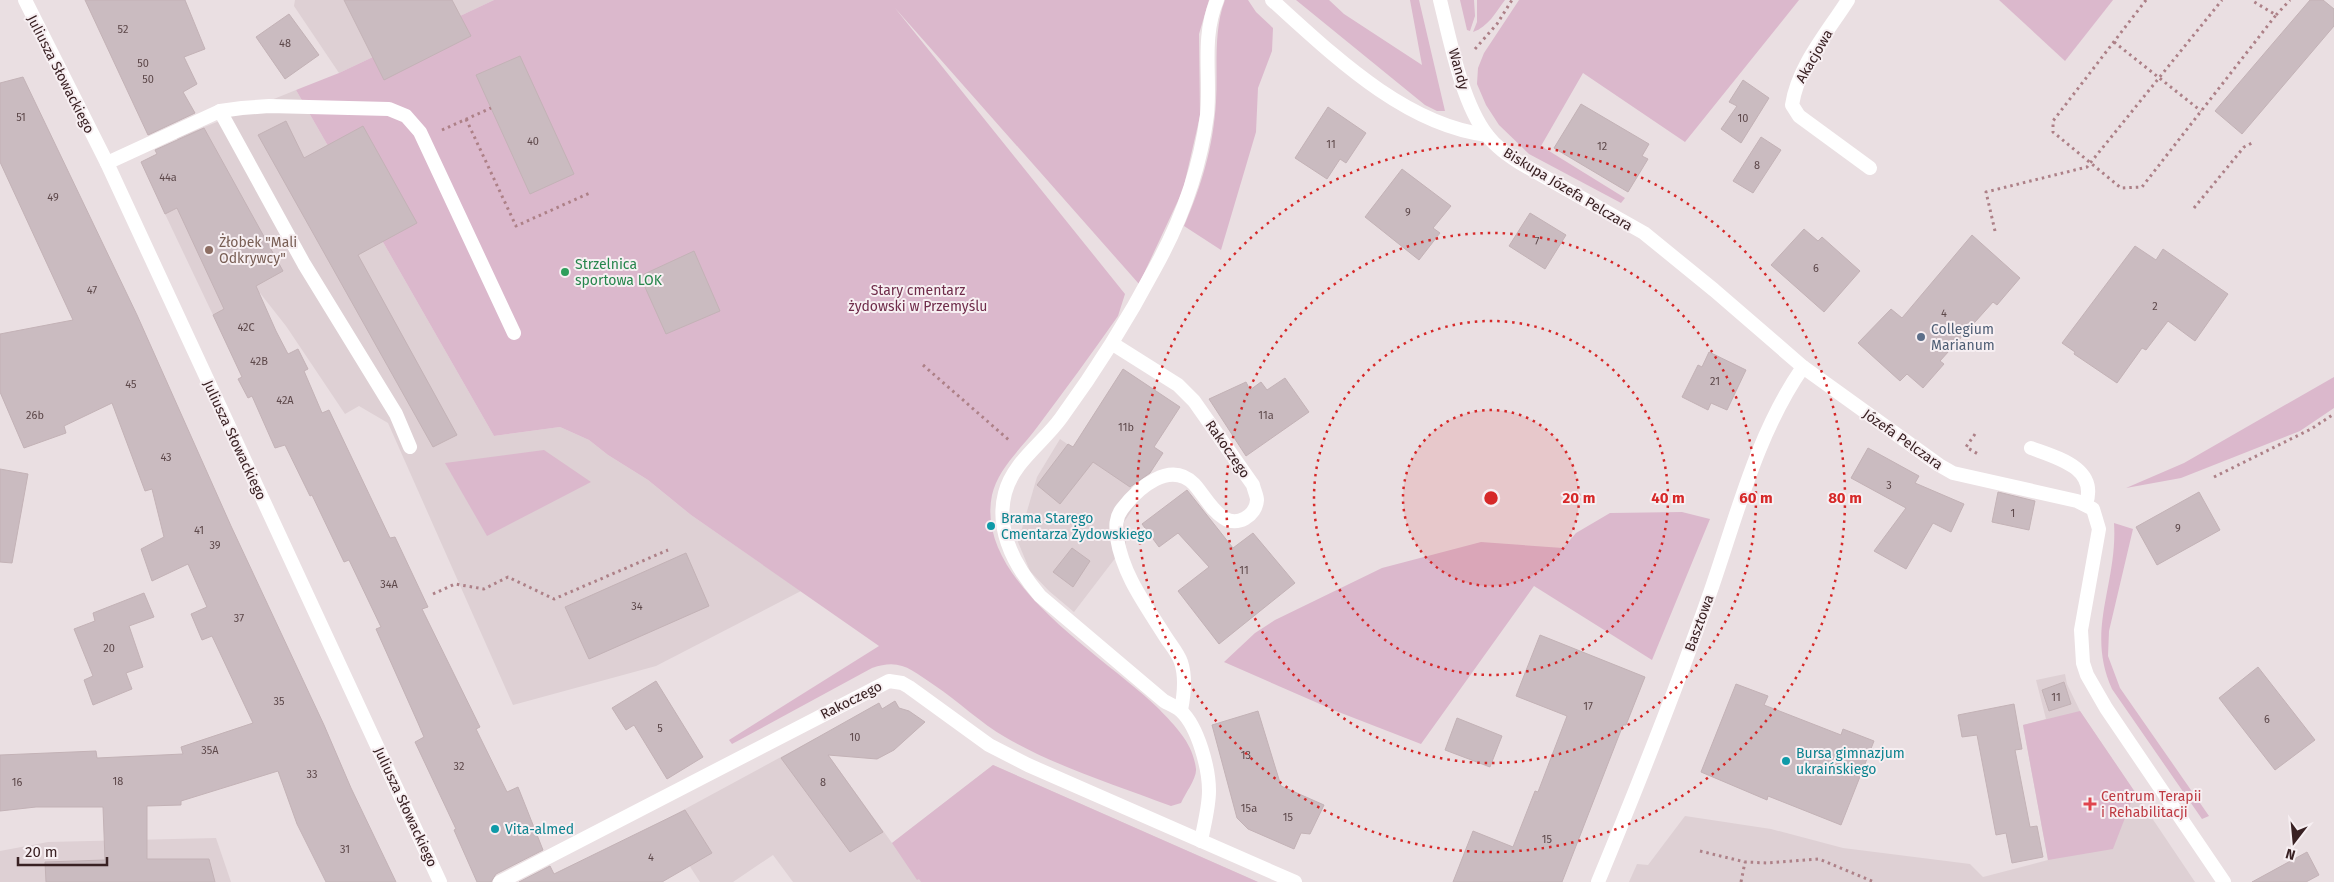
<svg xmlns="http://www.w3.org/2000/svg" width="2334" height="882" font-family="'Fira Sans',sans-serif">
<rect width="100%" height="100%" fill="#eadfe2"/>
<g fill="#ded0d4">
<path d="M295,0H494L339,73L294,6Z"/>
<path d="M296,90L494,436L560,427L589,440L608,455L648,480L691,515L801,591L656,666L513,705L388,423L359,406L345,414L286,326L260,293L213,315L165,214L205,195L177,138Z"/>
<path d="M1060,439L1142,495L1124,522L1126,544L1074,612L1049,591L1030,571L1018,542L1037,477Z"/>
<path d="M2065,674L2067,684L2080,711L2195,882H1629L1637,864L1648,865L1685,816L1771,829L1843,848L1970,864L1983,877L2048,860L2023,725L2046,719L2036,680Z"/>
<path d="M816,738L892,843L993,765L1258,882H793L773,855L733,882H700L661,822Z"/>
<path d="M216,838L231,882H0V851L48,842Z"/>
</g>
<g fill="#dbb8cc">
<path d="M494,0H1209L1199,34L1200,116L1183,190L1139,284L895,8L1125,294L1118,316C1092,353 1065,390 1038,426C1022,448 998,468 992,495C974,582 1105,656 1159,709C1176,727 1193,743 1196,769C1197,778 1185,794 1181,803L1171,806C1115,785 1057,767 1005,737C982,724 958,701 934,685C911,670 901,658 872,668L732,744L729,740L879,646L691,515L648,480L608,455L589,440L560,427L494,436L296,90L339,73Z"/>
<path d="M1225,0H1248L1256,12L1273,28L1272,51L1258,88L1256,132L1221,250L1184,226C1202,184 1213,148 1216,102C1218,68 1213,31 1225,0Z"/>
<path d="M1296,0H1329L1344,14L1422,65L1410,0H1419L1445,111H1437L1425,105Z"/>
<path d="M1460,0H1474L1475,16L1470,31L1467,30Z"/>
<path d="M1477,0H1505C1496,12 1488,27 1473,32L1477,22Z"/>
<path d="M1519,0H1799L1685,142L1583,73L1541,146L1625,198L1621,203L1529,154L1499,125L1486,105L1477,84L1478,68L1484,53Z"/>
<path d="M1999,0H2113L2065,61Z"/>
<path d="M2334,377V408L2300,431L2181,478L2126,488L2184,463Z"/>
<path d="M544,450L591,482L487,536L445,463Z"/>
<path d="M1682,512L1710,519L1652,660L1534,586L1421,744L1336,711L1224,662L1255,633L1275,620L1382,568L1481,542L1563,548L1576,533L1610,513Z"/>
<path d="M2114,523L2133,529L2109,631L2108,656L2120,688L2209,816L2202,819L2112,689C2085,630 2118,584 2114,523Z"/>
<path d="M2080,711L2135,792L2113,849L2048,860L2023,725Z"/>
<path d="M993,765L1258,882H921L919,879L917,880L892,843Z"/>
</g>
<g fill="#cabbc0" stroke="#c3b2b6">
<path d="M85,0H185L205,49L184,57L197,84L183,92L195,113L148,135Z"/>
<path d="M344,0H452L471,36L384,80Z"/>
<path d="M2310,0H2323L2334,9V26L2242,134L2215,111Z"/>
<path d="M289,14L319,55L285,79L256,37Z"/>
<path d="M520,56L574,174L530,194L476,75Z"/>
<path d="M23,77L137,315L231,526L324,725L351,788L396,882H326L297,824L278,771L181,801V805L147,806V859H209L215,882H46L45,862L105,860L103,807H36L0,811V755L96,751L97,758L183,754L181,747L253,723L212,636L202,640L191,614L207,607L188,564L152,581L141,549L164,537L152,489L145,491L112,403L64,426L66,433L24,448L0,392V334L73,320L0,162V83Z"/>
<path d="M1743,80L1769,98L1741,143L1721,129L1737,106L1729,102Z"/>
<path d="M1581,104L1649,144L1642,156L1648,159L1628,192L1554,148Z"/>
<path d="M1328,107L1366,133L1346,163L1340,159L1327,179L1295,158Z"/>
<path d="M286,121L304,158L363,126L417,223L358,255L457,435L433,447L258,135Z"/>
<path d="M204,128L283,271L256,286L276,331L288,354L298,349L308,369L304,371L322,413L329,410L390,538L395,537L428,607L422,609L480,727L476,729L507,792L518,787L543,850L496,874L491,882H477L454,830L456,829L415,742L424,737L418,723L376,629L381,627L349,560L344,562L312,495L310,496L285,445L275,448L252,396L248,398L238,379L242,377L213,315L224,309L177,208L165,214L141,162L157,154L155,150Z"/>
<path d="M1761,137L1781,150L1753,193L1733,181Z"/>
<path d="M1402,169L1451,206L1433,228L1440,233L1419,260L1365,217Z"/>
<path d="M1530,213L1566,235L1545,269L1509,246Z"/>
<path d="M1804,229L1818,241L1822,237L1860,271L1824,312L1771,265Z"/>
<path d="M1972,235L2020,278L1997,305L1993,302L1940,361L1944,364L1923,388L1907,374L1900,381L1858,343L1891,309L1902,318Z"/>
<path d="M2135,246L2156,260L2163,249L2228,294L2195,341L2168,321L2146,350L2142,348L2117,383L2074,354L2075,352L2062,343Z"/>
<path d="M694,251L720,311L666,334L640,276Z"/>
<path d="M1709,352L1746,370L1727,410L1711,403L1708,410L1682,397L1698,365L1702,367Z"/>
<path d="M1123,369L1180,407L1154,447L1163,453L1150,473L1130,487L1093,462L1060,504L1037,485L1068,444L1073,447Z"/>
<path d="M1285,378L1309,412L1246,456L1209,399L1246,382L1250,390L1261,382L1267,390Z"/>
<path d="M1868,448L1919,476L1915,483L1964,504L1951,532L1933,523L1906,569L1874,551L1906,508L1851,478Z"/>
<path d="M0,469L28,474L12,563L0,562Z"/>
<path d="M1187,490L1233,548L1253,533L1295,583L1219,644L1178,591L1209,567L1178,533L1159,547L1142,524Z"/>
<path d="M1998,492L2035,501L2029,530L1992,522Z"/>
<path d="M2199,492L2220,530L2157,565L2136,527Z"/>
<path d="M1072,548L1090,561L1073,587L1053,572Z"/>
<path d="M686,553L709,606L589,659L565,607Z"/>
<path d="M144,593L154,617L129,626L143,667L126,673L132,689L93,705L84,680L93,676L74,629L95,621L93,613Z"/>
<path d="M1540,635L1645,677L1626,725H1623L1562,882H1453L1473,831L1513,847L1535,791L1538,792L1567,716L1516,696Z"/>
<path d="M2258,667L2315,740L2275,770L2219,698Z"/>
<path d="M656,681L703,757L667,779L634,725L626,730L612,708Z"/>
<path d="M2064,682L2071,704L2049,711L2042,690Z"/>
<path d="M1736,684L1768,696L1764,705L1841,735L1843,729L1874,741L1841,825L1768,796L1767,800L1701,772Z"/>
<path d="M895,701L899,708L909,711L925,722L894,750L877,759L828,755L883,832L850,852L781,758L879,703L882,709Z"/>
<path d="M2014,704L2022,749L2015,750L2030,827L2037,826L2043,857L2012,863L2006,833L1996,835L1977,735L1962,737L1958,715Z"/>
<path d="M1258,711L1281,786L1324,805L1310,834L1301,833L1294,849L1248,829L1237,818L1212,725Z"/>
<path d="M1457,718L1502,736L1490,767L1445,750Z"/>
<path d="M685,810L712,853L662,882H519L550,866L554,874Z"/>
<path d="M2307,852L2319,875L2306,882H2252Z"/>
</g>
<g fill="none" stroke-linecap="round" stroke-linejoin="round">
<g stroke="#ad8087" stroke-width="3" stroke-dasharray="2.5 4" stroke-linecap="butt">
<path d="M2146,0L2053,121V132L2121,188L2142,187L2276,15L2251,0"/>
<path d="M2276,15L2290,0"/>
<path d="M2114,42L2201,111"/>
<path d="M1475,49L1497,24L1512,0"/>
<path d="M466,119L516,226L592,192"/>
<path d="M442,130L491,108"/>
<path d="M2194,208L2244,147L2254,142"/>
<path d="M1995,231L1986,192L2087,167L2222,0"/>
<path d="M923,365L1010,441"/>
<path d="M1975,434L1966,447L1978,454"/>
<path d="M2214,477L2311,429L2334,414"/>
<path d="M433,594L455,584L484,589L508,577L554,599L668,550"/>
<path d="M1700,851L1745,862L1767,863L1819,859L1874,882"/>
<path d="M1741,882L1745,862"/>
</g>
<g stroke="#fff" stroke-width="14">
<path d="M1848,0C1827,33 1798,66 1792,105L1799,116L1870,168"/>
<path d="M220,111L304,264L396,414L410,447"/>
<path d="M107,163L220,111L242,108L269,106L389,109L406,116L420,132L514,333"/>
<path d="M1113,344L1178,385L1194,401L1253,485C1254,490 1257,496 1257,500C1256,516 1237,527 1224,518C1211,510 1204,495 1194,484C1170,460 1138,488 1122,509C1115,518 1116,527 1117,538C1123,575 1145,604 1165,636C1170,644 1178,653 1181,662C1186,677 1184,695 1181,710"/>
<path d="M2031,448C2058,458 2098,468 2086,504"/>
</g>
<g stroke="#fff" stroke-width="14">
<path d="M1272,0C1332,54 1404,125 1487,135"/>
<path d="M1440,0C1450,40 1462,103 1487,135C1496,147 1508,155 1520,163L1644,233L1714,290L1803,367L1939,465L1953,473L2077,501L2093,509L2099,529L2081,630L2083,663L2087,675L2106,708L2224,882"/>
<path d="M1201,841C1204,825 1209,807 1209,791C1209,768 1198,727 1181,711C1177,707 1169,704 1164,701L1040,596C1016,568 995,531 1005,493C1013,462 1043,443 1061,418C1096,370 1127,321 1155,268C1181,221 1200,169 1207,115C1211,76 1201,38 1217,0"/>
<path d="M500,882L889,681L902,683L909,687L989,745L1028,765L1295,882"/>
<path d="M1598,882C1638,785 1677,688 1711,590C1737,515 1757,433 1803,367"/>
</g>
<path stroke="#fff" stroke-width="14" d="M25,0L107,163L440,882"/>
</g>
<circle cx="1491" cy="498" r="88" fill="#d62828" fill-opacity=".12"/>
<g fill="none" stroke="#d62828" stroke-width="2.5" stroke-dasharray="2.5 5">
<circle cx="1491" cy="498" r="88"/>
<circle cx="1491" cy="498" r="177"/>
<circle cx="1491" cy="498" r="265"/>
<circle cx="1491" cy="498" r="354"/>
</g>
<circle fill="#8d6e63" stroke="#f7eff2" stroke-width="2" cx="209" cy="250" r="5"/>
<circle fill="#2e9e5b" stroke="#f7eff2" stroke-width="2" cx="565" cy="272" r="5"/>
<circle fill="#5c6f8a" stroke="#f7eff2" stroke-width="2" cx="1921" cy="337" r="5"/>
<g fill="#0f9aa8" stroke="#f7eff2" stroke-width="2">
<circle cx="991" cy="526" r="5"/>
<circle cx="1786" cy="761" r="5"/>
<circle cx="495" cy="829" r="5"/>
</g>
<path fill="#e0444e" stroke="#f7eff2" stroke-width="2" d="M2087.5 796.5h5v5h5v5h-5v5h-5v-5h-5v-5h5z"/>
<g text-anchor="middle" stroke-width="4" stroke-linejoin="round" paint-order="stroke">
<g font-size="11" fill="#5d484a">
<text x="123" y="33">52</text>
<text x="285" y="47">48</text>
<text x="143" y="67">50</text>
<text x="148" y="83">50</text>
<text x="21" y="121">51</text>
<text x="1743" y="122">10</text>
<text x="533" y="145">40</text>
<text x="1331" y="148">11</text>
<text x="1602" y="150">12</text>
<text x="1757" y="169">8</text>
<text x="168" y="181">44a</text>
<text x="53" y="201">49</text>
<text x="1408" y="216">9</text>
<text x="1537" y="245">7</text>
<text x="1816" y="272">6</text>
<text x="92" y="294">47</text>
<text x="2155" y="310">2</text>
<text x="1944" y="317">4</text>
<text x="246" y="331">42C</text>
<text x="259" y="365">42B</text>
<text x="1715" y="385">21</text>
<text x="131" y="388">45</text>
<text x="285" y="404">42A</text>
<text x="35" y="419">26b</text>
<text x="1266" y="419">11a</text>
<text x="1126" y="431">11b</text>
<text x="166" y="461">43</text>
<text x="1889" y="489">3</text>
<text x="2013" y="517">1</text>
<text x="2178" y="532">9</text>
<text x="199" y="534">41</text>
<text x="215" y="549">39</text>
<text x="1244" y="574">11</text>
<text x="389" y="588">34A</text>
<text x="637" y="610">34</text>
<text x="239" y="622">37</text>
<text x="109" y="652">20</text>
<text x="2056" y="701">11</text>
<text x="279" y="705">35</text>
<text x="1588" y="710">17</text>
<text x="2267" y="723">6</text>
<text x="660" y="732">5</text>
<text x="855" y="741">10</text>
<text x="210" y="754">35A</text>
<text x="1246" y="759">13</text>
<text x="459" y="770">32</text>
<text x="312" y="778">33</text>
<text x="118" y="785">18</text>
<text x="17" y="786">16</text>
<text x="823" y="786">8</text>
<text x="1249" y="812">15a</text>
<text x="1288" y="821">15</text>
<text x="1547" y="843">15</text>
<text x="345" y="853">31</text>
<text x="651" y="861">4</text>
</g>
<g font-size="14" fill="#392123" stroke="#f7eff2">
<text transform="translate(1814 56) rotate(-60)" y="5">Akacjowa</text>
<text transform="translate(1459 69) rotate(74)" y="5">Wandy</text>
<text transform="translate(61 74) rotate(63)" y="5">Juliusza Słowackiego</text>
<text transform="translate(1568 189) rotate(31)" y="5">Biskupa Józefa Pelczara</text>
<text transform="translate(1903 439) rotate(35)" y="5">Józefa Pelczara</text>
<text transform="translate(235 440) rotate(65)" y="5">Juliusza Słowackiego</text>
<text transform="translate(1228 449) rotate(55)" y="5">Rakoczego</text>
<text transform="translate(1699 623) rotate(-70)" y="5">Basztowa</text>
<text transform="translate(851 700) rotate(-27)" y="5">Rakoczego</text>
<text transform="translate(406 807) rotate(65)" y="5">Juliusza Słowackiego</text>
</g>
<g font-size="14" fill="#785e54" stroke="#f7eff2" text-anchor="start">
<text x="219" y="247">Żłobek "Mali<tspan x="219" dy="16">Odkrywcy"</tspan></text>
</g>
<g font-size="14" fill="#27864d" stroke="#f7eff2" text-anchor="start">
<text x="575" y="269">Strzelnica<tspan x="575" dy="16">sportowa LOK</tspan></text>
</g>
<g font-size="14" fill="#6f2c4a" stroke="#f7eff2">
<text x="918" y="295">Stary cmentarz<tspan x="918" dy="16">żydowski w Przemyślu</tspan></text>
</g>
<g font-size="14" fill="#4e5e75" stroke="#f7eff2" text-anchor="start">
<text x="1931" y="334">Collegium<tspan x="1931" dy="16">Marianum</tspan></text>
</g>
<g font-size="14" fill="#0d838f" stroke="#f7eff2" text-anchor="start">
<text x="1001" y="523">Brama Starego<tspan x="1001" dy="16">Cmentarza Żydowskiego</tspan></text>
<text x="1796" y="758">Bursa gimnazjum<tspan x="1796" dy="16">ukraińskiego</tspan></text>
<text x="505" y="834">Vita-almed</text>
</g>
<g font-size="14" fill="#be3a42" stroke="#f7eff2" text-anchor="start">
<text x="2101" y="801">Centrum Terapii<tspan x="2101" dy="16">i Rehabilitacji</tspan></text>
</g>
</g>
<circle cx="1491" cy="498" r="8" fill="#d62828" stroke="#f7eff2" stroke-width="2.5"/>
<g font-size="15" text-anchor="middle" font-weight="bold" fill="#d62828" stroke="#f7eff2" stroke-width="4" stroke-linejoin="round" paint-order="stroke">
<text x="1579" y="503">20 m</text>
<text x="1668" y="503">40 m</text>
<text x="1756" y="503">60 m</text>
<text x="1845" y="503">80 m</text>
</g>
<g transform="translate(2294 842) rotate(196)" stroke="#f7eff2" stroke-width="4" paint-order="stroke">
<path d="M0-4L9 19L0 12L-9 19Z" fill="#392123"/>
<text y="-8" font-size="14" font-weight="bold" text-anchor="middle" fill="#392123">N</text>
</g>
<path d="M18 857v8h89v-8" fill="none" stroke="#392123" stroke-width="2.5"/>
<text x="25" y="857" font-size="15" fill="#392123" stroke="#f7eff2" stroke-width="4" paint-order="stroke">20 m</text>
</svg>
